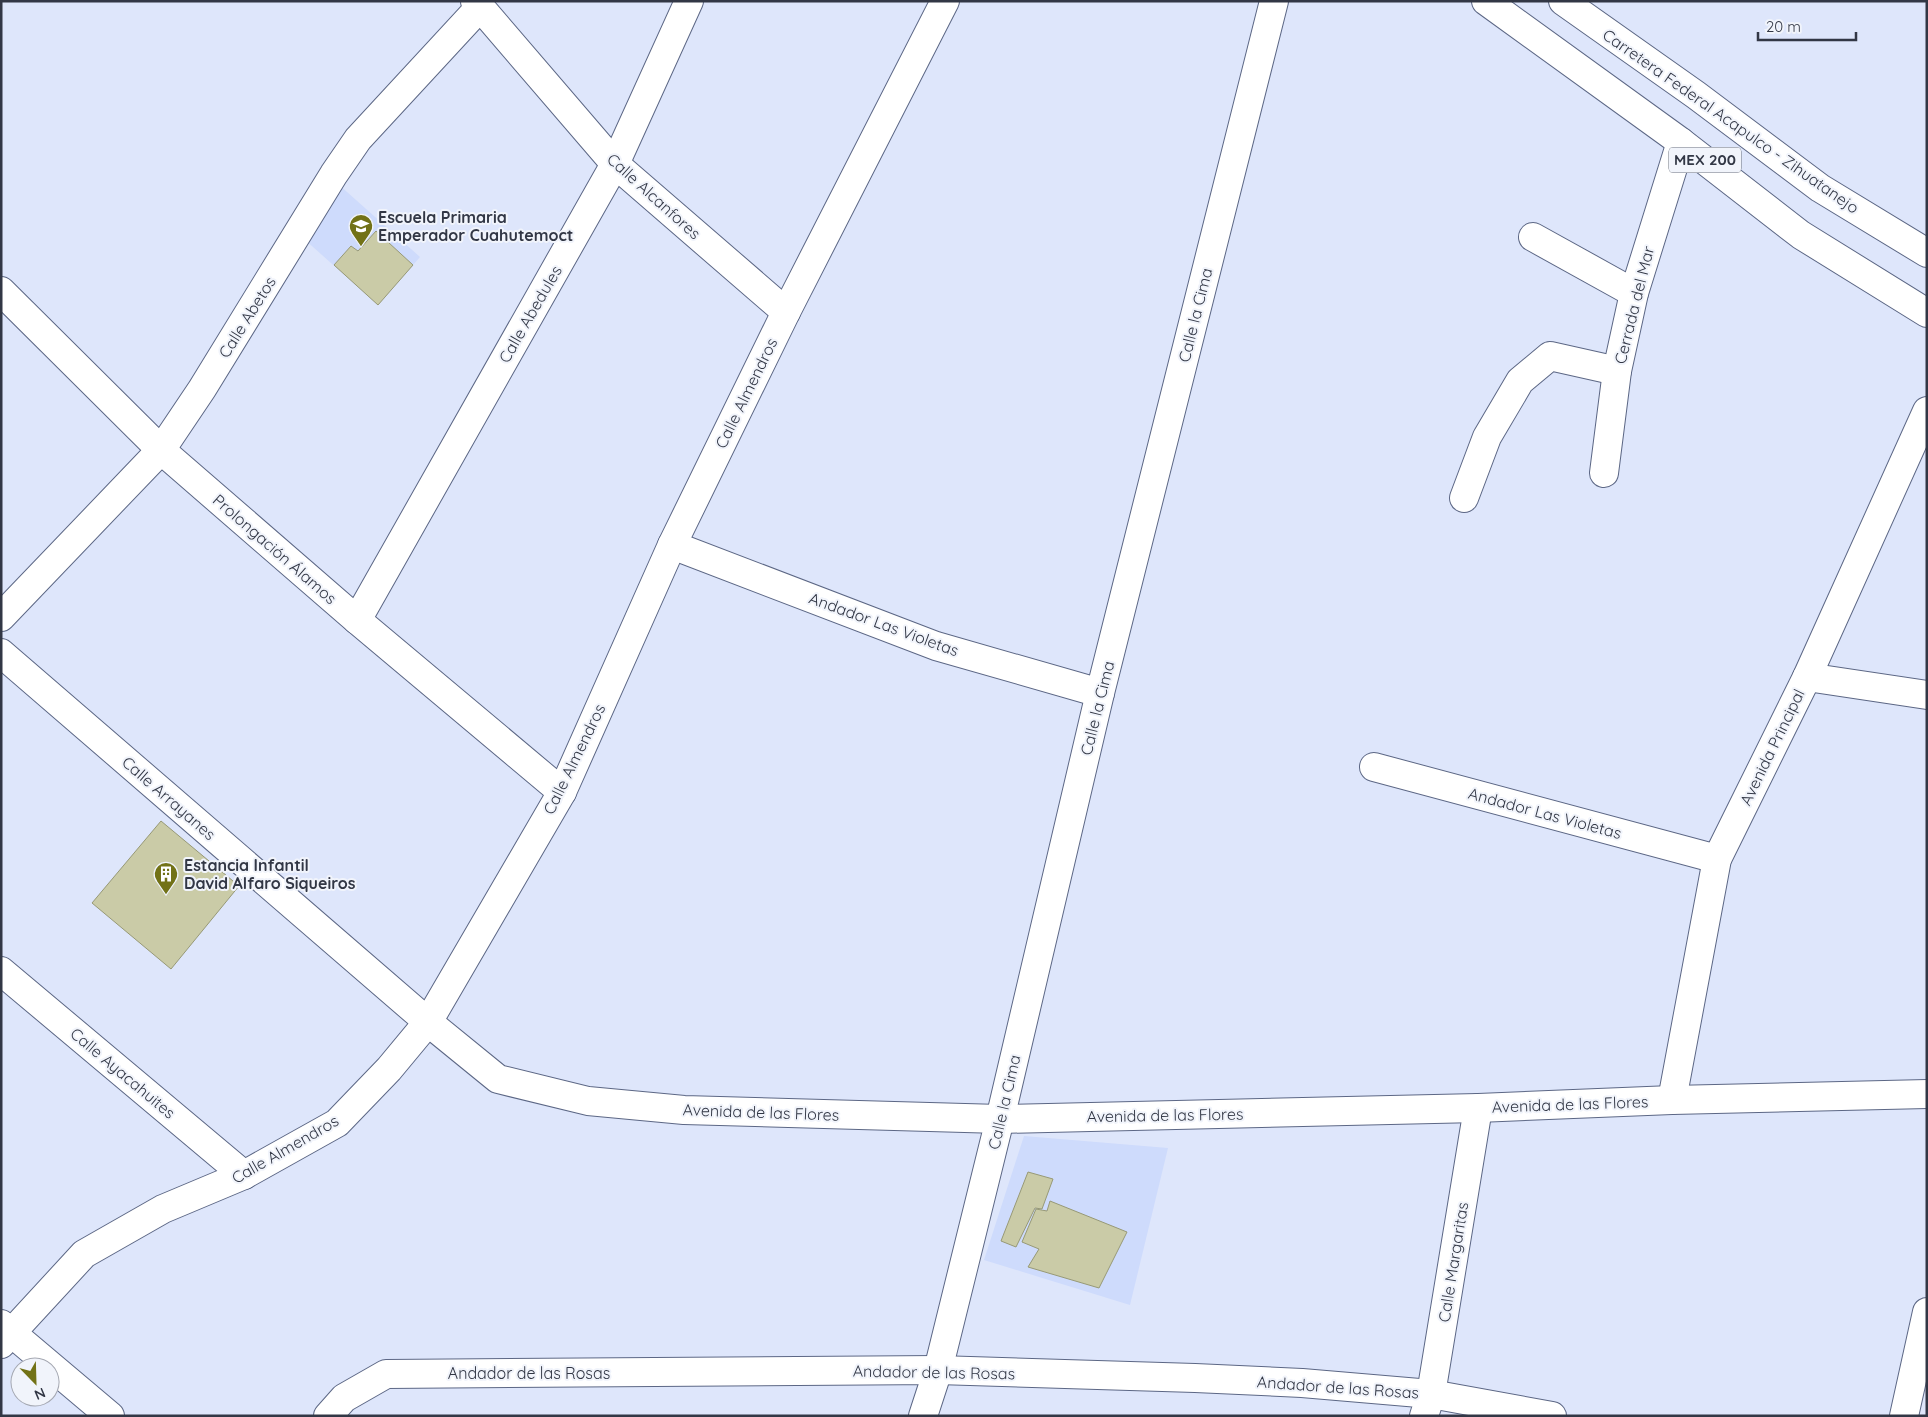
<svg xmlns="http://www.w3.org/2000/svg" width="1928" height="1417" font-family="Quicksand,sans-serif">
<rect width="100%" height="100%" fill="#dee6fb"/>
<g fill="#cedbfc">
<path d="M338,184L420,257L378,305L303,238Z"/>
<path d="M1024,1136L1168,1148L1130,1305L984,1260Z"/>
</g>
<g fill="#cacba7" stroke="#979976">
<path d="M376,231L413,265L378,305L334,265L351,246L358,251Z"/>
<path d="M161,821L239,886L171,969L92,903Z"/>
<path d="M1028,1172L1053,1179L1042,1209L1035,1208L1016,1247L1001,1241Z"/>
<path d="M1050,1201L1127,1232L1099,1288L1028,1267L1039,1249L1022,1242L1036,1209L1047,1211Z"/>
</g>
<g fill="none" stroke-linecap="round" stroke-linejoin="round">
<g stroke="#5c6785" stroke-width="30">
<g id="minor">
<path d="M475,1L615,164L786,312"/>
<path d="M1533,237L1634,293"/>
<path d="M1,291L161,450L357,620L562,792"/>
<path d="M1604,473L1617,371L1634,293L1681,142"/>
<path d="M1464,498L1487,437L1520,381L1550,356L1617,371"/>
<path d="M672,545L936,646L1100,693"/>
<path d="M1,617L161,450L202,389L334,174L358,139L480,7"/>
<path d="M357,620L615,164L689,1"/>
<path d="M1,653L428,1022L498,1079L588,1101L684,1110L1000,1119L1478,1108L1672,1100L1927,1094"/>
<path d="M1807,677L1927,695"/>
<path d="M1374,767L1717,859"/>
<path d="M1,971L244,1175"/>
<path d="M1672,1100L1717,859L1807,677L1927,411"/>
<path d="M1,1324L110,1416"/>
<path d="M1,1344L84,1254L163,1209L244,1175L337,1123L389,1069L428,1022L562,792L672,545L786,312L945,1"/>
<path d="M328,1416L344,1398L386,1374L938,1370L1195,1378L1302,1383L1431,1394L1552,1416"/>
<path d="M923,1416L938,1370L1000,1119L1100,693L1274,1"/>
<path d="M1424,1416L1431,1394L1478,1108"/>
<path d="M1904,1416L1927,1312"/>
</g>
</g>
<g stroke="#5c6785" stroke-width="30">
<g id="major">
<path d="M1486,1L1681,142L1801,235L1927,313"/>
<path d="M1563,1L1696,95L1820,188L1927,253"/>
</g>
</g>
<use href="#minor" stroke="#fff" stroke-width="28"/>
<use href="#major" stroke="#fff" stroke-width="28"/>
</g>
<defs>
<g id="school-pin" transform="scale(1.25)"><path d="M0 17L-7.5 6A9.5 9.5 0 1 1 7.5 6Z" fill="#727217" stroke="#f1f4fb"/><path d="M0-5L7-2L0 1L-7-2ZM-4 1L0 2.5L4 1V4Q0 6-4 4Z" fill="#fff"/></g>
<g id="building-pin" transform="scale(1.25)"><path d="M0 17L-7.5 6A9.5 9.5 0 1 1 7.5 6Z" fill="#727217" stroke="#f1f4fb"/><path d="M-4-6H4V6H1V3H-1V6H-4ZM-2.5-4.3h1.7v1.8h-1.7ZM.8-4.3h1.7v1.8H.8ZM-2.5-1h1.7V.8h-1.7ZM.8-1h1.7V.8H.8Z" fill="#fff"/></g>
</defs>
<g fill-rule="evenodd">
<use href="#school-pin" x="361" y="226"/>
<use href="#building-pin" x="166" y="874"/>
</g>
<g text-anchor="middle" stroke-width="4" stroke-linejoin="round" paint-order="stroke">
<rect fill="#f1f4fb" stroke="#6b707c" stroke-width="1" x="1669" y="147.5" width="72" height="25" rx="4"/>
<g font-size="15" font-weight="bold" fill="#323745">
<text x="1705" y="165">MEX 200</text>
</g>
<g font-size="16" fill="#323745" stroke="#f1f4fb">
<text transform="translate(1731 121) rotate(35)" y="6">Carretera Federal Acapulco - Zihuatanejo</text>
<text transform="translate(654 196) rotate(42)" y="6">Calle Alcanfores</text>
<text transform="translate(1634 305) rotate(-76)" y="6">Cerrada del Mar</text>
<text transform="translate(530 314) rotate(-60)" y="6">Calle Abedules</text>
<text transform="translate(1195 315) rotate(-76)" y="6">Calle la Cima</text>
<text transform="translate(247 317) rotate(-58)" y="6">Calle Abetos</text>
<text transform="translate(746 393) rotate(-64)" y="6">Calle Almendros</text>
<text transform="translate(275 549) rotate(41)" y="6">Prolongación Álamos</text>
<text transform="translate(884 624) rotate(20)" y="6">Andador Las Violetas</text>
<text transform="translate(1097 708) rotate(-76)" y="6">Calle la Cima</text>
<text transform="translate(1772 747) rotate(-64)" y="6">Avenida Principal</text>
<text transform="translate(574 759) rotate(-64)" y="6">Calle Almendros</text>
<text transform="translate(169 798) rotate(41)" y="6">Calle Arrayanes</text>
<text transform="translate(1545 813) rotate(15)" y="6">Andador Las Violetas</text>
<text transform="translate(123 1073) rotate(40)" y="6">Calle Ayacahuites</text>
<text transform="translate(1004 1102) rotate(-77)" y="6">Calle la Cima</text>
<text transform="translate(1570 1104) rotate(-2)" y="6">Avenida de las Flores</text>
<text transform="translate(761 1112) rotate(2)" y="6">Avenida de las Flores</text>
<text transform="translate(1165 1115) rotate(-1)" y="6">Avenida de las Flores</text>
<text transform="translate(285 1149) rotate(-30)" y="6">Calle Almendros</text>
<text transform="translate(1453 1262) rotate(-81)" y="6">Calle Margaritas</text>
<text transform="translate(934 1372) rotate(1)" y="6">Andador de las Rosas</text>
<text x="529" y="1379">Andador de las Rosas</text>
<text transform="translate(1338 1387) rotate(4)" y="6">Andador de las Rosas</text>
</g>
<g font-size="16" font-weight="bold" fill="#323745" stroke="#f1f4fb" text-anchor="start">
<text x="378" y="223">Escuela Primaria<tspan x="378" dy="18">Emperador Cuahutemoct</tspan></text>
<text x="184" y="871">Estancia Infantil<tspan x="184" dy="18">David Alfaro Siqueiros</tspan></text>
</g>
</g>
<rect width="1928" height="1417" fill="none" stroke="#323745" stroke-width="5"/>
<g transform="translate(35 1382) rotate(157)"><circle r="24" fill="#f1f4fb" stroke="#a5a8b2"/>
<path d="M0-4L9 19L0 12L-9 19Z" fill="#727217"/>
<text y="-8" font-size="14" font-weight="bold" text-anchor="middle" fill="#323745">N</text>
</g>
<path d="M1758 32v8h98v-8" fill="none" stroke="#323745" stroke-width="2.5"/>
<text x="1766" y="32" font-size="15" fill="#323745" stroke="#f1f4fb" stroke-width="4" paint-order="stroke">20 m</text>
</svg>
